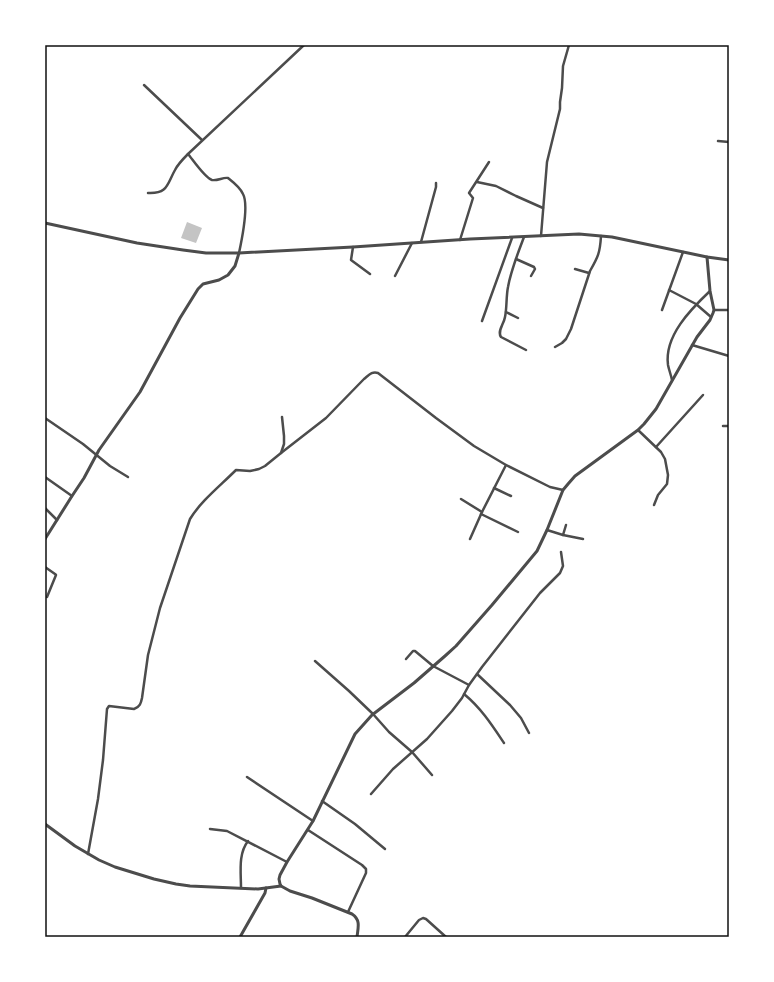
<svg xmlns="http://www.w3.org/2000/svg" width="774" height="982" font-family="Lora,serif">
<rect width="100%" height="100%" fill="#fff"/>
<path fill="#c4c4c4" d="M187,222L202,228L196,243L181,238Z"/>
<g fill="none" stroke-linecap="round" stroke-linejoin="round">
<g stroke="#4c4c4c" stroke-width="2.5">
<path d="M144,85L202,140"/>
<path d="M718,141L729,142"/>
<path d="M477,182L496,186L516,196L543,208"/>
<path d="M148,193C168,194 167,184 175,170C178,164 183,159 188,154"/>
<path d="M541,236L547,162L560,109V102L562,88L563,66L569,45"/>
<path d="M524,237C518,253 511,270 508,287C506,297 507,308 505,317C504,324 497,331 501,337L526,350"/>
<path d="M460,240L473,198L469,193L489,162"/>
<path d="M421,242L436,187V183"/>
<path d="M353,247L351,260L370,274"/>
<path d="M239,253C242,239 249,205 243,194C240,187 233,182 228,178C223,177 218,181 212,180C205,178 193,160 188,154L304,45"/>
<path d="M516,259L534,267L535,269L531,276"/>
<path d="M575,269L589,273"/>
<path d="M395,276L412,243"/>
<path d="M669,290L696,304L711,317"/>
<path d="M662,310L683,252"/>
<path d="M714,310H729"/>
<path d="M506,312L518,318"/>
<path d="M482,321L512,238"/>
<path d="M692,345L729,356"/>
<path d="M555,347L562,343L566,339L571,329L590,271C598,257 600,253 601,236"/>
<path d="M672,380C671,375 669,370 668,365C664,336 691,309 710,291"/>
<path d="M45,418L83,444L110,466L128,477"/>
<path d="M723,426H729"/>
<path d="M638,430L661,452L665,459L668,475L667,484L658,495L654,505"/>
<path d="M656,447L703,395"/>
<path d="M281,453L326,418L364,379C369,375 372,371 378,373L436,418L474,446L506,465L550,487L563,490"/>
<path d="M45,477L72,496"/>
<path d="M494,488L511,496"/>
<path d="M461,499L482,512"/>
<path d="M45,508L57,520"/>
<path d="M481,514L518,532"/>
<path d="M547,530L563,535L583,539"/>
<path d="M563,535L566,525"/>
<path d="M470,539L482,512L506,465"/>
<path d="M45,567L55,574L56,575L47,597"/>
<path d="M406,659L413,651H415L433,666L469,685"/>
<path d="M315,661L349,691L373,714L389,732L412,752L432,775"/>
<path d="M477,674L510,705L521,718L529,733"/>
<path d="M464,694C481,708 492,725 504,743"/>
<path d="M247,777L313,821"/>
<path d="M371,794L393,769L427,739L452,711L462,698L469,685L482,667L540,593L560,573L563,566L561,552"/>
<path d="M322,801L355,824L385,849"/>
<path d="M210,829L227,831L287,862"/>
<path d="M308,830L362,865L366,869V873L348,912"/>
<path d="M88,854L98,799L103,760L107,709L109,706L134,709C140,707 141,703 142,698L148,655L160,608L190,519C201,501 220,486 236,470L250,471L259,469L265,466L281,453L284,444V436L282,417"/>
<path d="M241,888C241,872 238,854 248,841"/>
<path d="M405,937L419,920L423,918L426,919L446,937"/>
</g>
<g stroke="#4c4c4c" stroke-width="3">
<path d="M45,223L137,243L183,250L206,253H239L353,247L470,239L579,234L612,237L707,257L729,260"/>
<path d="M45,539L72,496L84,478L99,450L140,392L180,318L198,289L203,284L219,280L228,275L235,266L239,253"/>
<path d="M45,824L75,846L99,860L115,867L154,879L176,884L190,886L258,889L281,886"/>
<path d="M240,937L265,893L266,888"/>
<path d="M357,937C358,928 361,920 352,914L312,898L290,891L281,886L280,884L279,879L280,875L287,862L313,821L355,734L372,715L414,683L445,656L456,646L492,605L537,551L547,530L563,490L568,484L575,476L638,430L644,424L656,409L697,337L710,320L713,313L714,310L710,291L707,257"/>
</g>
</g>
<rect width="774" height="982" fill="none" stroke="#ffffff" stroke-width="92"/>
<rect x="46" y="46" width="682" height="890" fill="none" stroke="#111" stroke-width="1.5"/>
</svg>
